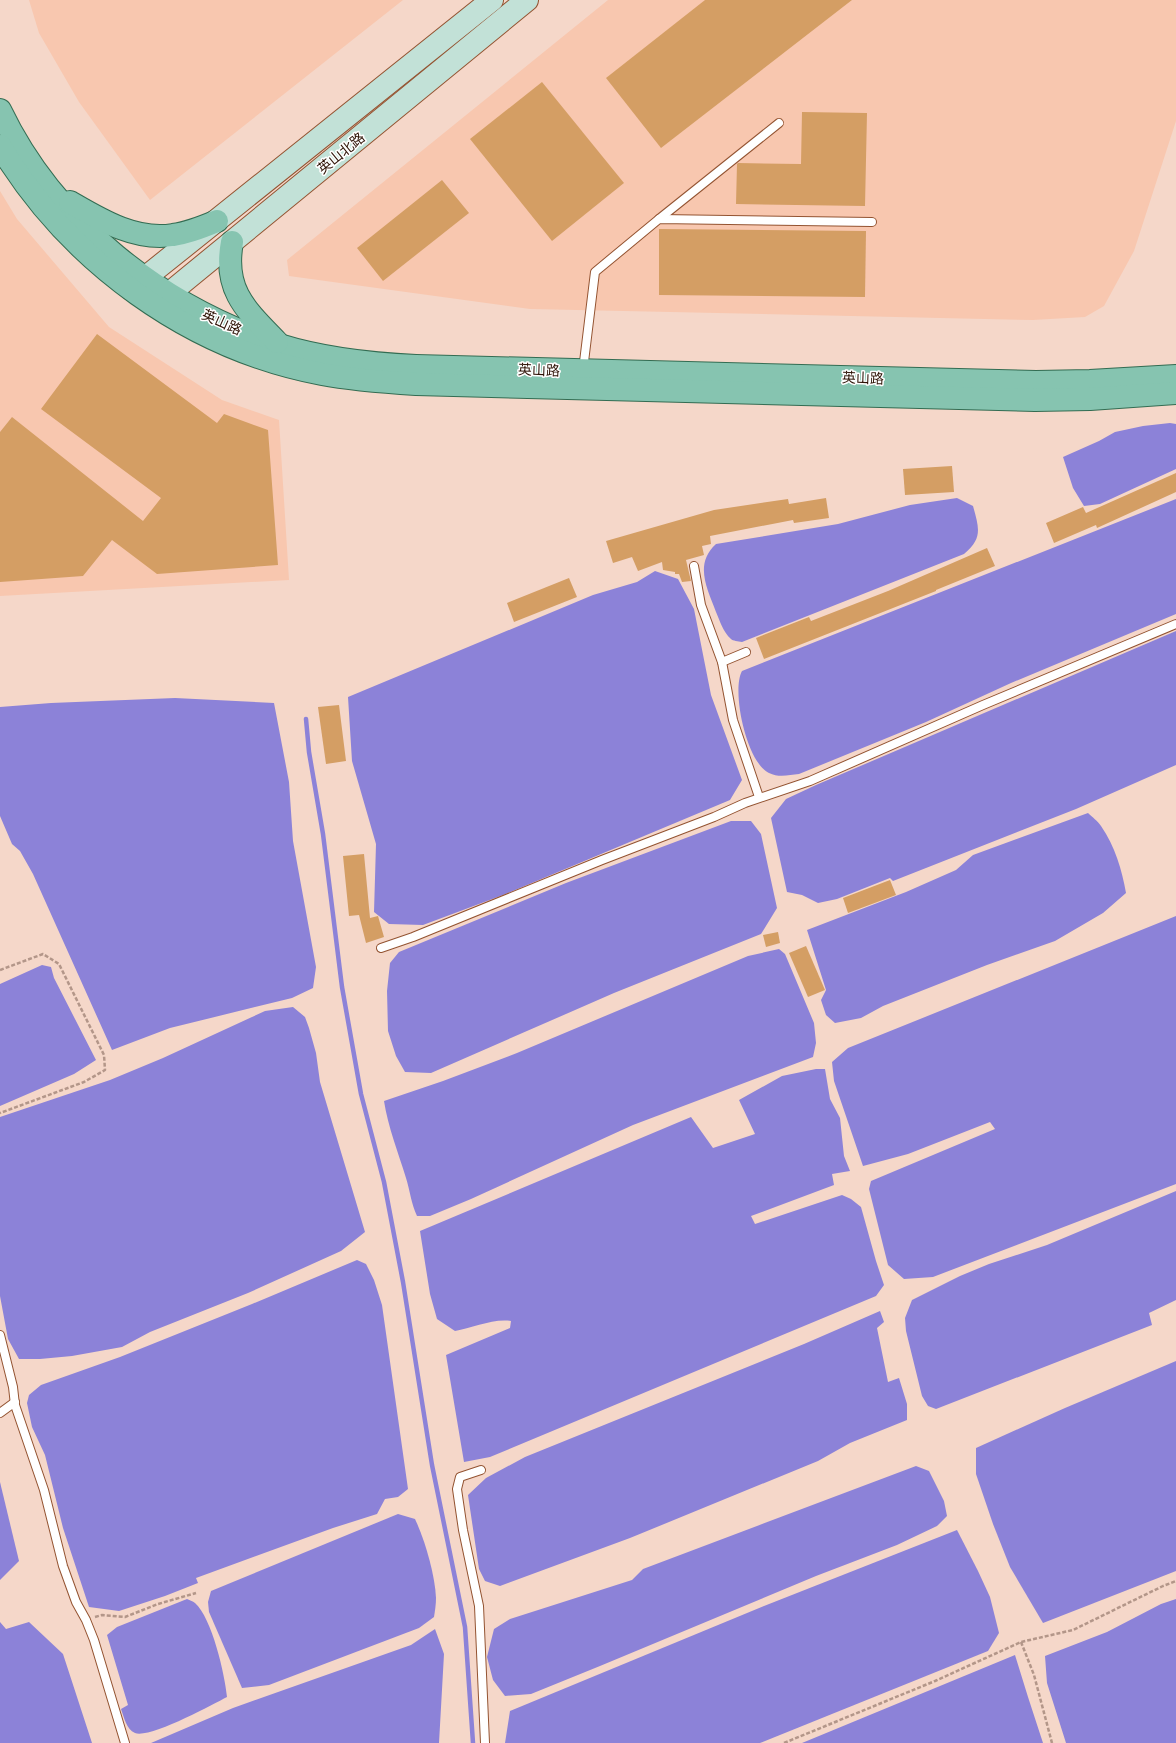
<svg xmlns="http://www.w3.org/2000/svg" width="1176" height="1743" font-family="'Work Sans','Noto Sans SC',sans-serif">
<rect width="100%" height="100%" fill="#f5d7c9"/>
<g fill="#f8c7af">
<path d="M29,0H403L150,200L79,102L39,33Z"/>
<path d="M608,0H1176V121L1134,251L1104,306L1085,317L1033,320L530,309L289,276L287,260Z"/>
<path d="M0,191L17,219L109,327L222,400L279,420L289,580L0,596Z"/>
</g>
<g fill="#8c82d8">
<path d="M1170,423L1176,424V469L1100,504L1084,506L1073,488L1063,457L1099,441L1115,432L1143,426Z"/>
<path d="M957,498L973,506C979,528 983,538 964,554L742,642C738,641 733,641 731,639C723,632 720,621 716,612C707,588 694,564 716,544L838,524L910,505Z"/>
<path d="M1176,499V614L1011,683L926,722L799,774C789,775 779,778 769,773C747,763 731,691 742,671Z"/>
<path d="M655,571L678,579L694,609L711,695L742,780L730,800L503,895L423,925L389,924L374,912L376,844L352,761L348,697L593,595L637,582Z"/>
<path d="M1176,631V765L1076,809L893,881L890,878L837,899L818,903L802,895L787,892L771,818L786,799L816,785Z"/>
<path d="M175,698L274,703L289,782L293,841L316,967L313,988L292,998L170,1028L112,1050L33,874L20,851L12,844L0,816V707L51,703Z"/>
<path d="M1088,813C1092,817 1098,821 1101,826C1115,846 1122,870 1126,893L1103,913L1055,941L987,965L883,1006L861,1018L835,1023L826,1015L821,1000L826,990L807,930L906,892L956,870L973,855Z"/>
<path d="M731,821H751L761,834L777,908L761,934L614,993L431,1073L405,1072L396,1056L388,1031L387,991L390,963L399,952L566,883Z"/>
<path d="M1176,916V1184L933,1277L904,1279L888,1265L869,1189L871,1181L995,1129L990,1122L908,1154L863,1166L834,1081L832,1062L848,1048Z"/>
<path d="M779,949L785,954L814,1023L816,1043L813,1057L633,1125L471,1199L430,1216H417C411,1203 410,1191 406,1178C398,1152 388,1127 384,1101L443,1081L517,1053L748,956Z"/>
<path d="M42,965L51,967L54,978L96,1060L74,1074L0,1106V984Z"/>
<path d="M293,1007L305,1017L309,1028L316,1053L320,1082L365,1232L341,1251L248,1293L150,1332L122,1347L72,1356L40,1359H19L8,1339L0,1296V1117L110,1080L163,1058L265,1011Z"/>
<path d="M816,1069H825L830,1099L840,1118L844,1156L850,1171L832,1174L834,1185L751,1216L755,1224L842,1195L851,1199L861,1207L876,1261L884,1285L876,1296L490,1457L464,1462L446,1355L510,1328L511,1321C494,1318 472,1328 455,1331L437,1319L430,1294L420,1231L691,1117L713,1148L755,1134L739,1100L782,1076Z"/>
<path d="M1176,1191V1300L1149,1313L1152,1325L936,1409L928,1406L922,1396L906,1331L905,1318L912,1300L960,1276L989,1264L1047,1245Z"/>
<path d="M357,1260L366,1264L374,1280L382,1305L408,1489L398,1497L385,1499L377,1514L333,1528L196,1578L198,1583L165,1596L119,1611L89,1607L63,1528L45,1455L32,1427L27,1403L29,1395L41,1385L120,1357L252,1304Z"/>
<path d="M880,1311L884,1322L877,1328L888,1382L899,1378L907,1404V1420L850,1443L818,1461L630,1538L500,1586L485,1581L479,1569L468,1495L486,1478L525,1457L804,1344Z"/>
<path d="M1176,1361V1571L1043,1623L1010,1567L993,1524L976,1474V1448L1065,1408Z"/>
<path d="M916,1466L929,1471L944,1501L947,1516L937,1526L897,1545L816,1576L600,1666L531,1694L505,1696L493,1680L487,1657L494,1629L510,1619L632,1580L643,1569Z"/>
<path d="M0,1482L19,1561L0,1580Z"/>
<path d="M398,1514L415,1519C425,1540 435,1575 436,1598C436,1604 435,1611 434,1617L419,1628L269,1685L242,1688L209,1612L208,1602L211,1591Z"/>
<path d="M957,1530L978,1571L990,1597L999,1633L988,1651L760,1743H505L510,1711L764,1606Z"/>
<path d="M187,1599C189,1600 193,1601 195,1603C212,1618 225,1675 227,1697C212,1705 149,1739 135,1733C126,1729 124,1717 121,1709L128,1705L107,1635L117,1627Z"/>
<path d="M1176,1599V1743H1066L1047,1683L1045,1656L1107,1632L1161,1604Z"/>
<path d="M0,1622L6,1629L29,1622L63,1654L92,1743H0Z"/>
<path d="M435,1629L444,1654L439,1743H151L233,1708L411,1645Z"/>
<path d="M1015,1655L1028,1697L1043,1743H802Z"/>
</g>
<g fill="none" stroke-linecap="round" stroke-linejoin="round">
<path stroke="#8c82d8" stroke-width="4.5" d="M306,719L309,752L323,834L342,987L361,1094L384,1182L403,1282L432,1465L465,1627L473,1743"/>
</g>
<g fill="#d49e64">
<path d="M705,0H852L661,148L606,78Z"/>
<path d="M542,82L624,183L552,241L470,139Z"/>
<path d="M802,112L867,113L865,206L736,204L737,164L738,163L801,164Z"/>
<path d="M442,180L469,213L383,281L357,248Z"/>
<path d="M659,229L866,231L865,297L659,295Z"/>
<path d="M97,334L217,423L224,414L268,430L278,565L157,574L112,540L83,576L0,582V432L12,417L143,521L161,498L41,409Z"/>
<path d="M952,466L954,492L905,495L903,469Z"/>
<path d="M1176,473V492L1097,528L1096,525L1054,543L1046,523L1083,507L1086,513Z"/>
<path d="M826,498L829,518L794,523L793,520L710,536L711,544L702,546L704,555L686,560L691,581L682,582L679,574H675V572L663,570L662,562L638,571L632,557L613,563L606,541L714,510L788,499L789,504Z"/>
<path d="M987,548L995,566L936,590V591L764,659L756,638L809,617L811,621L888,591Z"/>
<path d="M569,578L577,597L514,622L507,603Z"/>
<path d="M339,705L346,761L326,764L318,707Z"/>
<path d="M364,854L370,918L378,916L384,937L366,943L359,915L349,916L343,856Z"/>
<path d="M890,880L896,895L848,913L843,898Z"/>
<path d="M778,932L780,943L766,947L763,935Z"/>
<path d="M806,946L825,990L808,997L789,953Z"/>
</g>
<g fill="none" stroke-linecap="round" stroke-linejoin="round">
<g stroke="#935331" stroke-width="10">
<g id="service">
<path d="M659,219L779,123"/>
<path d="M583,370L595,272L659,219L872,222"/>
<path d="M694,566L701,605L722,662L733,720L759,797"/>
<path d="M722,662L746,652"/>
<path d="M381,948L413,937L602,860L714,817L745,803L810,781L983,705L1176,624"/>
<path d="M0,1335L13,1387L15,1405L44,1490L63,1566L76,1602L86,1620L94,1640L125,1743"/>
<path d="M0,1413L15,1402"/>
<path d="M481,1470L460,1477L457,1489L463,1530L479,1606L485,1743"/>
</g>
</g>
<g stroke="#935331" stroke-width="24">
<g id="secondary">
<path d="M131,289L492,0"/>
<path d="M155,305L527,0"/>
</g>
</g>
<g stroke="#336c52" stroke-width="24">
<g id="primary">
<path d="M0,110C54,223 162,307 279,345C324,359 370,364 416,366L1036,382L1090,381L1176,376"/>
<path d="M0,146C70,262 189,349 322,374C353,380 384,382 416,384L1035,400L1090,399L1176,393"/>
<path d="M70,202C101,220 135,241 173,235C188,233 203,227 217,221"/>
<path d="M232,242C223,290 246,310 277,342"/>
</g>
</g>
<g stroke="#b39689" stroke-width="2.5" stroke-dasharray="4 2" stroke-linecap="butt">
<path d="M0,970L43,954L59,964L104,1055L105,1070L84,1082L0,1113"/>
<path d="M95,1617L102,1615L125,1617L158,1604L196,1593"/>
<path d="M1021,1642L1034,1675L1052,1743"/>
<path d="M784,1743L935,1681L1021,1642L1073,1630L1163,1586L1176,1581"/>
</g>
<use href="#service" stroke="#fff" stroke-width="8"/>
<use href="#secondary" stroke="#c2e1d7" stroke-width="22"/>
<use href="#primary" stroke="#86c4b0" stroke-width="22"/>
</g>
<g text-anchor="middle" stroke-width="3" stroke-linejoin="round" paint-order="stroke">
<g font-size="14" fill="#2e1306" stroke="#fff">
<text transform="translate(341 153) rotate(-39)" y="5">英山北路</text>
<text transform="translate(222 322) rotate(24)" y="5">英山路</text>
<text transform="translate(539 370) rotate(2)" y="5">英山路</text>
<text transform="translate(863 378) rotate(2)" y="5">英山路</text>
</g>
</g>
</svg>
